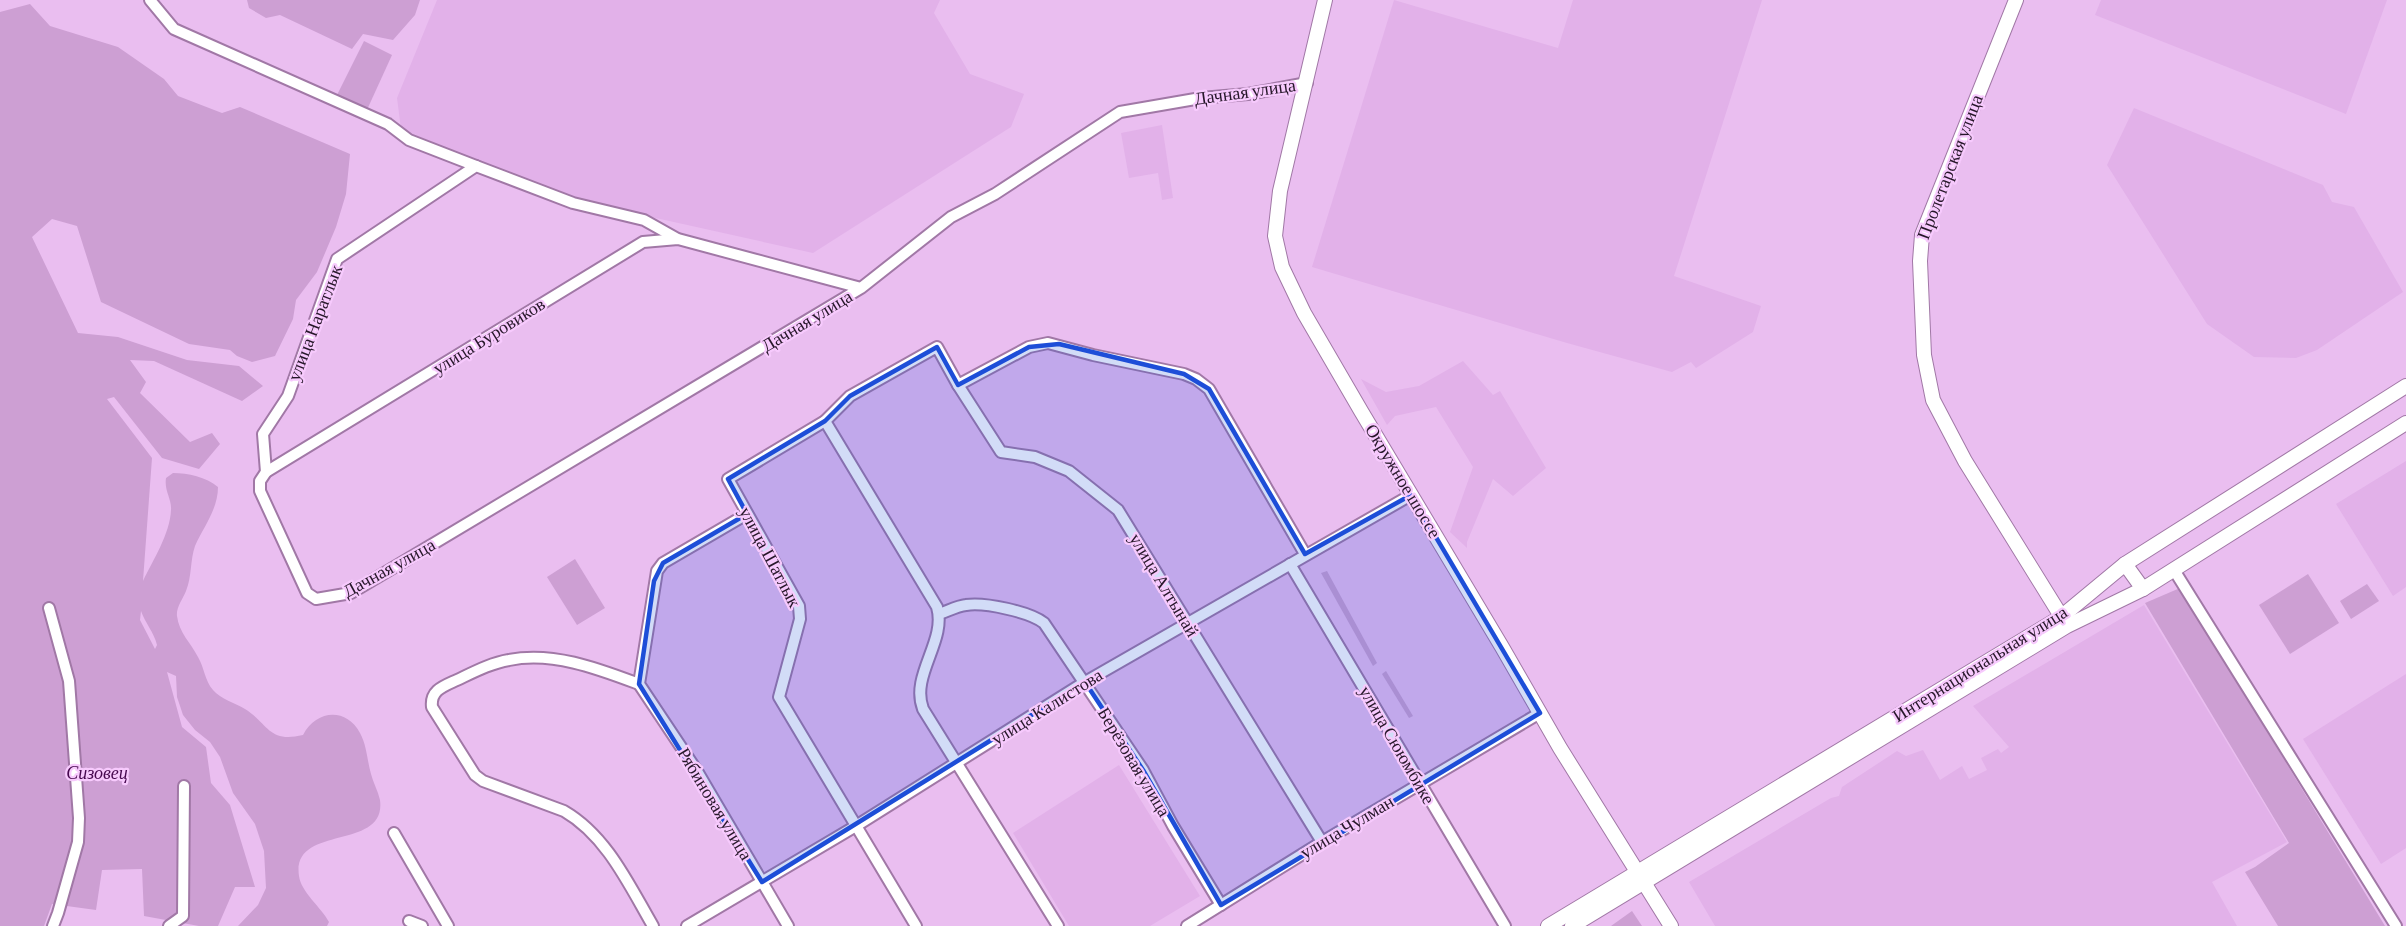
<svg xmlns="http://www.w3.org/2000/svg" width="2406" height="926" font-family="'Crimson Pro',serif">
<rect width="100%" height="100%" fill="#eabef0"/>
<g fill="#e2b1e9">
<path d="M437,0H940L934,13L970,74L1024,94L1011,127L813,253L570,199L401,129L397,98Z"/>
<path d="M1394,0L1558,48L1573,0H1762L1674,276L1761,306L1753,332L1696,368L1691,362L1672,372L1567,343L1312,267Z"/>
<path d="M2101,0H2387L2346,114L2095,15Z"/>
<path d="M2134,108L2323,185L2332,202L2354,207L2403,292L2317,350L2296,358L2254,357L2207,324L2107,165Z"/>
<path d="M1162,125L1173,198L1162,200L1158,173L1129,178L1121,133Z"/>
<path d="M1463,361L1493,395L1500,391L1546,468L1513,496L1493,479L1467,542V548L1450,532L1473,467L1436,407L1395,416L1387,425L1361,379L1386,392L1419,386Z"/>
<path d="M2406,461V587L2393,596L2336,504Z"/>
<path d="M2144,605L2287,842L2212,882L2237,926H1715L1689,882L1831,798L1839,796L1842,787L1897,751L1906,756L1923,750L1940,780L1962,766L1969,779L1987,770L1981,758L1998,749L2001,753L2009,747L1973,706Z"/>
<path d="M2406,674V848L2381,864L2303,739Z"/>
<path d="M1119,765L1200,896L1150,926H1069L1013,833Z"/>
</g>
<g fill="#cd9fd3" fill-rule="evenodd">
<path d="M247,0H420L415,15L393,40L363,34L352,49L280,15L266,18L249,8Z"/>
<path d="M30,4L50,26L118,47L164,79L178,96L222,113L240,107L350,154L346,194L336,227L317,272L296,300L293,319L275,356L252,362L237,356L230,350L189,344L101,302L77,226L52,219L32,237L78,333L118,337L187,360L239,366L263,386L242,401L154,361L130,360L146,382L140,393L190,442L212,433L220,444L199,469L162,458L114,397L107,399L152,458L143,581C153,560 170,534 171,510C172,499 164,491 166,478L173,473C188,473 206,477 218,487C218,509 204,526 195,546C190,560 192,577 186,591C183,599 176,607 177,616C179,633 191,643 198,657C204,667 205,681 213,690C221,699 235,703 245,709C269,724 268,743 303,735C316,710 346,707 360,733C367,746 367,760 371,774C373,782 378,791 380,800C387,852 291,823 299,876C301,892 321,907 329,922L327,926H238L258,905L266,888L264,851L255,824L233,793L220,757L210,742L195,730L183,715L177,697L176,676L167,672L182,727L206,747L211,783L230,805L255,887H235L218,926H199L144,916L142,869L102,870L96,910L52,904L44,926H0V12ZM141,611C145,623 154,632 157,645L155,649L140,620Z"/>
<path d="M364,41L392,55L366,112L336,97Z"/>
<path d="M575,559L605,608L577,625L547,577Z"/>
<path d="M1327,571L1377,663L1373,666L1321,573Z"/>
<path d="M2308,574L2339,623L2290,654L2259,605Z"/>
<path d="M2367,584L2379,601L2351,619L2340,601Z"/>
<path d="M2180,588L2385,926H2278L2245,872L2255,867L2289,843L2145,603Z"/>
<path d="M1386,671L1413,716L1409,718L1382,674Z"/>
<path d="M1632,911L1642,926H1611Z"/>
</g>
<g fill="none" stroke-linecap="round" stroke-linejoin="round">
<g stroke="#a178a6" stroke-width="14">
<g id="minor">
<path d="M150,0L174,29L388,124L409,140L476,166"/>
<path d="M861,288L678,239L643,242L266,472L260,481V491L307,593L316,599L351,593L861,288L951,217L995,194L1120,112L1201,98L1248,94L1307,83"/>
<path d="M958,385L1001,452L1035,457L1069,471L1118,510L1322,842"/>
<path d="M825,421L937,607C947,641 910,675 923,709L1058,926"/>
<path d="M266,472L263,434L288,396L337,259L476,166L573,203L644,220L676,238"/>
<path d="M747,514L663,563L657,571L639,684L697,771L788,926"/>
<path d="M1290,564L1505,926"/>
<path d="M2174,570L2396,926"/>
<path d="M49,608L69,681L79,818L78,842L58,913L53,926"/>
<path d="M939,614C948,611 957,606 966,605C985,602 1030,612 1044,623L1143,770L1173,826L1221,905"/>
<path d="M639,684C599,669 553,651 509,660C491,663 474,672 457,680C444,686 430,690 432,707L475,775L483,781L564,811C607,836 629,885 653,926"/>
<path d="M394,833L448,926"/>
<path d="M409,921L422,926"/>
<path d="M169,926L183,916L184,786"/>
<path d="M687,926L856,826L1085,682L1411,495"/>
<path d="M916,926L779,697L800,619L799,606L728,479L825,421L850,396L937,347L958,385L1029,347L1048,343L1093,355L1184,374L1196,379L1209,389L1305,554"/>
<path d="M1187,926L1322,842L1540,713"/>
</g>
</g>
<g stroke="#a178a6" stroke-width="16">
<g id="tertiary">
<path d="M1325,0L1280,191L1275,236L1282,267L1304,313L1361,411L1502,647L1560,748L1671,926"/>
<path d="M2016,0L1922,235L1920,261L1924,355L1933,400L1965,461L2066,624"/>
<path d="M2125,564L2143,589"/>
<path d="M1548,926L2061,617L2125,564L2406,386"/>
<path d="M1572,926L2067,626L2143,589L2406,423"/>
</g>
</g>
<use href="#minor" stroke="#fff" stroke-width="10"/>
<use href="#tertiary" stroke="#fff" stroke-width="14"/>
</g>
<path fill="#1d4ed8" fill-opacity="0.2" stroke="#1d4ed8" stroke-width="4.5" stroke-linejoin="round" d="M1059,344L1184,374L1209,389L1305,554L1411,495L1540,713L1221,905L1143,770L1085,682L762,882L639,684L654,581L663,563L747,514L728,479L825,421L850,396L937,347L958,385L1029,347Z"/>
<g text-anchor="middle" stroke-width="4.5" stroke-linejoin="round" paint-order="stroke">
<g font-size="18" fill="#27172a" stroke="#f7cafd">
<text transform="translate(1245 92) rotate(-8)" y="6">Дачная улица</text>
<text transform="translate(1950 167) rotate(-69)" y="6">Пролетарская улица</text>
<text transform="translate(807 321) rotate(-31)" y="6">Дачная улица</text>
<text transform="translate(315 323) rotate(-69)" y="6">улица Наратлык</text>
<text transform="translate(489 336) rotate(-32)" y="6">улица Буровиков</text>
<text transform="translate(1403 481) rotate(59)" y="6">Окружное шоссе</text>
<text transform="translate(770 557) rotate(62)" y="6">улица Шатлык</text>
<text transform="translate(389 568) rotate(-29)" y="6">Дачная улица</text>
<text transform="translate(1164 585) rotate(59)" y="6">улица Алтынай</text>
<text transform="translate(1980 664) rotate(-32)" y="6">Интернациональная улица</text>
<text transform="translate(1047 707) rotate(-32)" y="6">улица Калистова</text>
<text transform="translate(1397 745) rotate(60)" y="6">улица Сююмбике</text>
<text transform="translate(1134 762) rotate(59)" y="6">Берёзовая улица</text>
<text transform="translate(715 804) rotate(59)" y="6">Рябиновая улица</text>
<text transform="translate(1347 827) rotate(-31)" y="6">улица Чулман</text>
</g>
<g font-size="18" font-style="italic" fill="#47094f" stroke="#f7cafd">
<text x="97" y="779">Сизовец</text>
</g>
</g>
</svg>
